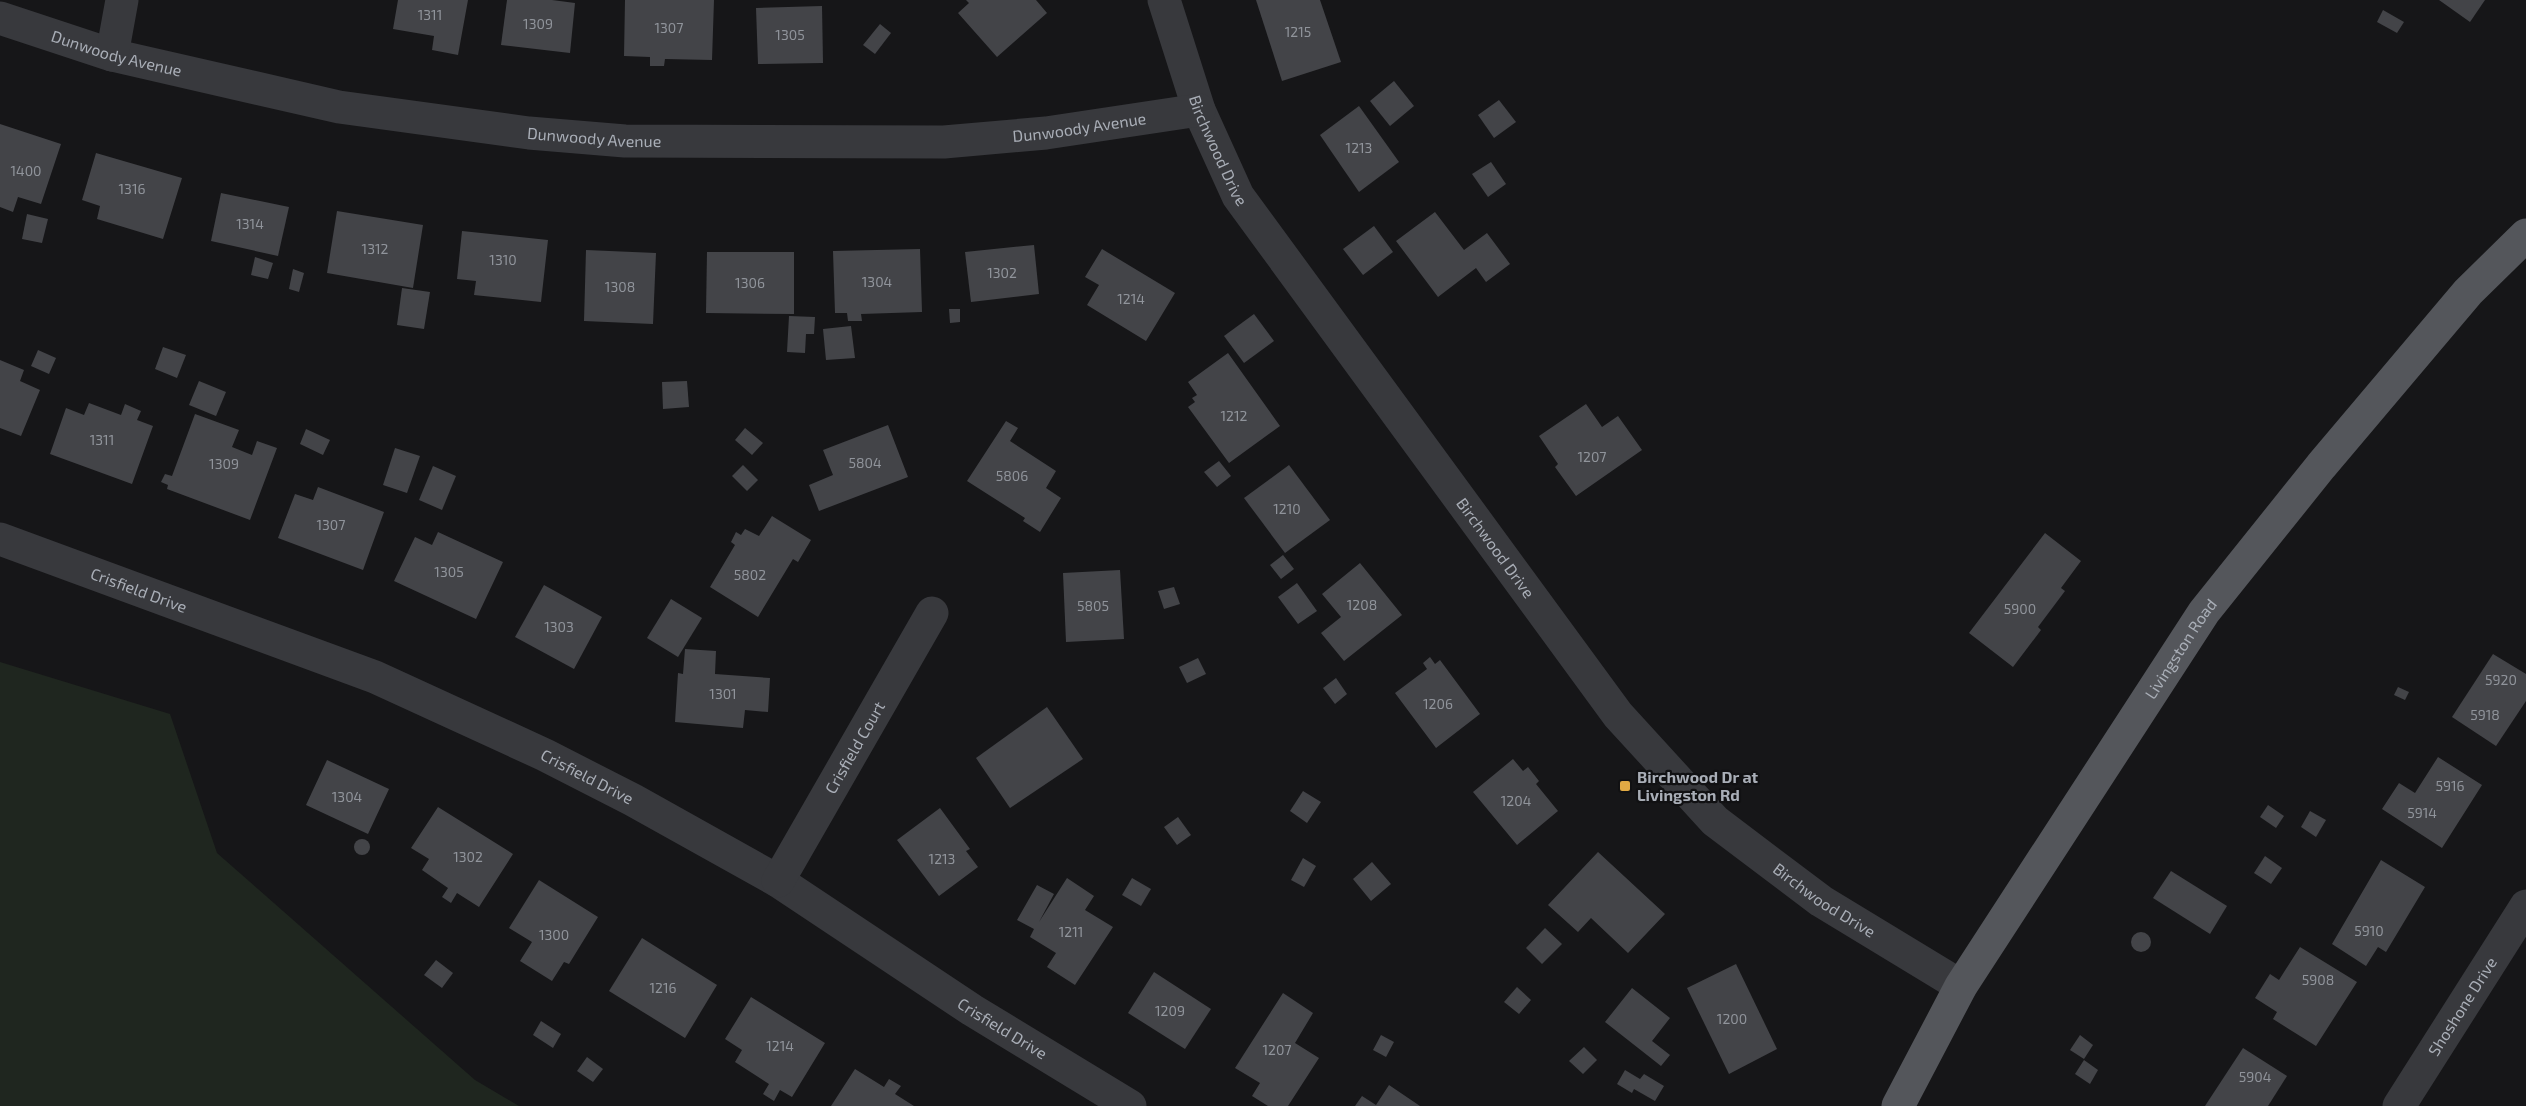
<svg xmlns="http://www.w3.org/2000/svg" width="2526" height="1106" font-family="'Exo 2',sans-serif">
<rect width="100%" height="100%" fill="#161618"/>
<path fill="#1f261f" d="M0,662L170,714L217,853L475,1080L519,1106H0Z"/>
<g fill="#434448">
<path d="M398,0H468L458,55L432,50L434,36L393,29Z"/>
<path d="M507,0H552L575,3L570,53L501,45Z"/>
<path d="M625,0H714L712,60L665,59L664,66H650V57L624,56Z"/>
<path d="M966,0H1036L1047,13L997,57L958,13L969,3Z"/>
<path d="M1256,0H1320L1341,62L1282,81Z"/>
<path d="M2439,0H2485L2470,22Z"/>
<path d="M822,6L823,63L758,64L756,8Z"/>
<path d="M2383,10L2404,22L2397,33L2377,22Z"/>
<path d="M880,24L891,33L875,54L863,45Z"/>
<path d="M1394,81L1414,106L1390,126L1370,101Z"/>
<path d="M1499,100L1516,122L1494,138L1478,115Z"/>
<path d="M1359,106L1399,162L1359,192L1320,135Z"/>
<path d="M0,124L61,144L41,204L18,197L13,212L0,207Z"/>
<path d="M96,153L182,178L163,239L97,219L100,206L82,200Z"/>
<path d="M1491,162L1506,184L1488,197L1472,174Z"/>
<path d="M221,193L289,207L278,256L211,241Z"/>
<path d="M337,211L423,225L413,288L327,273Z"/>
<path d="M1435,212L1464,250L1487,233L1510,264L1486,282L1476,268L1438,297L1396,241Z"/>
<path d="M27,214L48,219L42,243L22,239Z"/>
<path d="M1374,226L1393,252L1363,275L1343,249Z"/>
<path d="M462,231L548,240L541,302L474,295L476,281L457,279Z"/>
<path d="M1034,245L1039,294L971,302L965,252Z"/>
<path d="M920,249L922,312L861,314L862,321H848L847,313H835L833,251Z"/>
<path d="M1102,249L1175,293L1146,341L1087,305L1099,285L1085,277Z"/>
<path d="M586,250L656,253L653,324L584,321Z"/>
<path d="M707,252H794V314L706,313Z"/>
<path d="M255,257L273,263L268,279L251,275Z"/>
<path d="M293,269L304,273L299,292L289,289Z"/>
<path d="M402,288L430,292L424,329L397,325Z"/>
<path d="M949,309H960V322L950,323Z"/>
<path d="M1254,314L1274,341L1244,363L1224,336Z"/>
<path d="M789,316L815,317L814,334H806L805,353L787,352Z"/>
<path d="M851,326L855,358L826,360L823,329Z"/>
<path d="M163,347L186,355L177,378L155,369Z"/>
<path d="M38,350L56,358L49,374L31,366Z"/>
<path d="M1228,353L1280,426L1229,463L1188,407L1195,402L1192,398L1197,395L1188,382Z"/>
<path d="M0,360L24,370L20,381L40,390L21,436L0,428Z"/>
<path d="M199,381L226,392L216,416L189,405Z"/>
<path d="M687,381L689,407L663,409L662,382Z"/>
<path d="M89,403L121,415L125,404L141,411L137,420L153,426L132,484L50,454L66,408L84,415Z"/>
<path d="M1586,404L1602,427L1618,416L1642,450L1576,496L1555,467L1558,464L1539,436Z"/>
<path d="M195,414L239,430L232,447L252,455L257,441L277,448L250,520L167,489L168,485L161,482L165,474L172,476Z"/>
<path d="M1006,421L1018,428L1010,441L1056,471L1046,488L1061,498L1040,532L1023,521L1025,518L967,481Z"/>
<path d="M888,425L908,477L819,511L809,485L833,475L823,450Z"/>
<path d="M745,428L763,443L752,455L735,440Z"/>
<path d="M306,429L330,440L323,455L300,444Z"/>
<path d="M395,448L420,456L407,493L383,485Z"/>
<path d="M1219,461L1231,476L1217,487L1204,472Z"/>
<path d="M743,465L758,480L747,491L732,476Z"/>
<path d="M1289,465L1330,520L1285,553L1244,498Z"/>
<path d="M433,466L456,476L442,510L419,500Z"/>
<path d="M318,487L384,512L363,570L278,538L295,494L313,500Z"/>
<path d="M772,516L811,540L798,562L793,559L758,617L710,587L735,545L731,542L736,532L741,535L745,529L759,536Z"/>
<path d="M438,532L503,562L476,619L394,581L415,537L432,545Z"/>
<path d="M2045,533L2081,561L2061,588L2065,591L2038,627L2041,630L2013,667L1969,633Z"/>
<path d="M1283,555L1294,569L1281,579L1270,565Z"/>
<path d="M1360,563L1402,615L1344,661L1321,633L1341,617L1322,594Z"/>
<path d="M1120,570L1124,639L1066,642L1063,573Z"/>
<path d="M1297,583L1317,611L1298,624L1278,597Z"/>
<path d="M544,585L602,617L574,669L515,637Z"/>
<path d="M1174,587L1180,604L1164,609L1158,591Z"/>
<path d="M671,599L702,618L678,657L647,638Z"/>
<path d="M685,649L716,651L715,674L770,678L768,712L745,710L743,728L675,722L678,673L683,674Z"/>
<path d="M2493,654L2526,674V701L2496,746L2452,717Z"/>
<path d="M1430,657L1435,664L1440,660L1480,714L1436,748L1395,693L1427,669L1423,663Z"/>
<path d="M1198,658L1206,674L1187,683L1179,667Z"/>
<path d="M1336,678L1347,694L1335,704L1323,688Z"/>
<path d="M2398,687L2409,692L2405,700L2394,695Z"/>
<path d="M1047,707L1083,759L1010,808L976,758Z"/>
<path d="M2438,757L2482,785L2442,848L2382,809L2399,783L2415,793Z"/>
<path d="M1513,759L1523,771L1528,767L1539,781L1536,784L1558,811L1517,845L1473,792Z"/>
<path d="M327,760L389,789L368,834L306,805Z"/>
<path d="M1303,791L1321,802L1307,823L1290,811Z"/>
<path d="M2268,805L2284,816L2276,828L2260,817Z"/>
<path d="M438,807L513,854L479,907L457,893L451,903L442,897L448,888L422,870L429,859L411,848Z"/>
<path d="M940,808L970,849L966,851L978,867L939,896L897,840Z"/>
<path d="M2310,811L2326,820L2316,837L2301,827Z"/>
<path d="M1178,817L1191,835L1177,845L1164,827Z"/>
<circle cx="362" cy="847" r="8"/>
<path d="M1598,852L1665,914L1628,953L1591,918L1578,932L1548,905Z"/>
<path d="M2265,856L2282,868L2271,884L2254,873Z"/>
<path d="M1303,858L1316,866L1304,887L1291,880Z"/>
<path d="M2381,860L2425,887L2386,952L2378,947L2366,966L2332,944Z"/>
<path d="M1372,862L1391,884L1371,901L1353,879Z"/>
<path d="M2171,871L2227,906L2210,934L2153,898Z"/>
<path d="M1067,878L1094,896L1085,910L1113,927L1075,985L1047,967L1056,953L1030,937L1034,929L1017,920L1037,885L1054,894L1039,922Z"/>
<path d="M1132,878L1151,889L1141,906L1122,895Z"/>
<path d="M539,880L598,917L569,964L564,962L552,981L520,961L532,942L509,928Z"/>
<path d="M1545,928L1562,944L1542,964L1526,948Z"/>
<circle cx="2141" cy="942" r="10"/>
<path d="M642,938L717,985L685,1038L609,991Z"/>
<path d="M2300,947L2357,982L2316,1046L2273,1019L2277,1012L2255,998L2270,974L2279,980Z"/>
<path d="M436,960L453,973L442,988L424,975Z"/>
<path d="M1736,964L1777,1049L1729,1074L1687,988Z"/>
<path d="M1154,972L1211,1009L1185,1049L1128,1013Z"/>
<path d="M1517,987L1531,1000L1519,1014L1504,1002Z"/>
<path d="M1632,988L1670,1018L1652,1041L1670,1055L1661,1066L1605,1022Z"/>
<path d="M1283,993L1313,1013L1295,1043L1319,1058L1288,1106H1268L1252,1096L1260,1083L1235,1068Z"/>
<path d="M751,997L825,1043L792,1097L780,1090L774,1101L763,1094L769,1084L735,1062L742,1050L725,1039Z"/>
<path d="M541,1021L561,1034L553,1048L533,1035Z"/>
<path d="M1381,1035L1394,1042L1386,1057L1373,1050Z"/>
<path d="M2080,1035L2093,1045L2084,1059L2070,1050Z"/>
<path d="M1584,1047L1597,1060L1583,1074L1569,1061Z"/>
<path d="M2243,1048L2287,1076L2268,1106H2205Z"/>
<path d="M587,1057L603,1069L593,1082L577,1071Z"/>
<path d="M2084,1060L2098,1070L2090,1084L2075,1074Z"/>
<path d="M855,1069L884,1087L889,1079L901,1086L895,1094L914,1106H831Z"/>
<path d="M1625,1070L1640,1079L1644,1074L1664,1086L1655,1101L1634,1089L1632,1093L1617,1084Z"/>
<path d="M1389,1085L1420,1106H1355L1362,1096L1376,1105Z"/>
</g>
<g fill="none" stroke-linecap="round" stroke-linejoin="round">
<g stroke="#38393d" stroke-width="33">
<path id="s1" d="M1164,0L1199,110L1238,196L1618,715L1715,821L1821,901L1961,986"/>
<path id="s2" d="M0,18L112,55L339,107L529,133L625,141L944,142L1046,133L1199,110"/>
<path d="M112,55L122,0"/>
<path id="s3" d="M0,539L375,677L545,755L633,800L778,881L972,1010L1130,1106"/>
<path id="s4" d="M778,881L932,613"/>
<path id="s5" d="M2399,1106L2526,906"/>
</g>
<path stroke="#54565b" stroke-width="33" id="s6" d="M1898,1106L1961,986L2204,612L2321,466L2468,292L2526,235"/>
</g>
<rect fill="#e2aa44" stroke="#111113" stroke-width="2" x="1619" y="780" width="12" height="12" rx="3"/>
<g text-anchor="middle" stroke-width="4.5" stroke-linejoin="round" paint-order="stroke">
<g font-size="14" fill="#90949b">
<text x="430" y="20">1311</text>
<text x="538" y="29">1309</text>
<text x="669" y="33">1307</text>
<text x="1298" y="37">1215</text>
<text x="790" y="40">1305</text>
<text x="1359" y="153">1213</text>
<text x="26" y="176">1400</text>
<text x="132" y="194">1316</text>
<text x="250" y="229">1314</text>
<text x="375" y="254">1312</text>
<text x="503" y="265">1310</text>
<text x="1002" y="278">1302</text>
<text x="877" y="287">1304</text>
<text x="750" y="288">1306</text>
<text x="620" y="292">1308</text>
<text x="1131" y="304">1214</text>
<text x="1234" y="421">1212</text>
<text x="102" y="445">1311</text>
<text x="1592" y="462">1207</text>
<text x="865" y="468">5804</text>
<text x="224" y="469">1309</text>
<text x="1012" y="481">5806</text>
<text x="1287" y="514">1210</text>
<text x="331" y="530">1307</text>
<text x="449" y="577">1305</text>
<text x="750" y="580">5802</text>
<text x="1362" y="610">1208</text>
<text x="1093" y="611">5805</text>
<text x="2020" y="614">5900</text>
<text x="559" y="632">1303</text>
<text x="2501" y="685">5920</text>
<text x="723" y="699">1301</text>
<text x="1438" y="709">1206</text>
<text x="2485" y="720">5918</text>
<text x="2450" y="791">5916</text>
<text x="347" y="802">1304</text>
<text x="1516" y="806">1204</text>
<text x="2422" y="818">5914</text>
<text x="468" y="862">1302</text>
<text x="942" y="864">1213</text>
<text x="2369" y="936">5910</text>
<text x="1071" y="937">1211</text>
<text x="554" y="940">1300</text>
<text x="2318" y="985">5908</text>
<text x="663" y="993">1216</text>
<text x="1170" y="1016">1209</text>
<text x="1732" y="1024">1200</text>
<text x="780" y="1051">1214</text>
<text x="1277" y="1055">1207</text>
<text x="2255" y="1082">5904</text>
</g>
<g font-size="16" fill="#a9aeb7" stroke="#111113">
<text dy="6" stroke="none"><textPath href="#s2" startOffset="122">Dunwoody Avenue</textPath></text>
<text dy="6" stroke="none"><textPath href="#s2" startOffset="1094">Dunwoody Avenue</textPath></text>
<text dy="6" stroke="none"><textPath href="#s2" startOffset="608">Dunwoody Avenue</textPath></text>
<text dy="6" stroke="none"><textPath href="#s1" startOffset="160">Birchwood Drive</textPath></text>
<text dy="6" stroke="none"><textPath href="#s1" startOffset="646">Birchwood Drive</textPath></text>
<text dy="6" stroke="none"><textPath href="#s3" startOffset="148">Crisfield Drive</textPath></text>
<text dy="6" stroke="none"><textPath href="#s6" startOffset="538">Livingston Road</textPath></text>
<text dy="6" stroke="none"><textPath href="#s4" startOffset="154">Crisfield Court</textPath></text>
<text dy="6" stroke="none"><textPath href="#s3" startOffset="634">Crisfield Drive</textPath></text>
<text dy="6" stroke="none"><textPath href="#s1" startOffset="1132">Birchwood Drive</textPath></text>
<text dy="6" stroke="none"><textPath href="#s5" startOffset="118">Shoshone Drive</textPath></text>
<text dy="6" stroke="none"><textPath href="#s3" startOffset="1120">Crisfield Drive</textPath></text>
</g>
<g font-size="16" font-weight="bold" fill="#a9aeb7" stroke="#111113" text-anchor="start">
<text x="1637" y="783">Birchwood Dr at<tspan x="1637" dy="18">Livingston Rd</tspan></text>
</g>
</g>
</svg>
